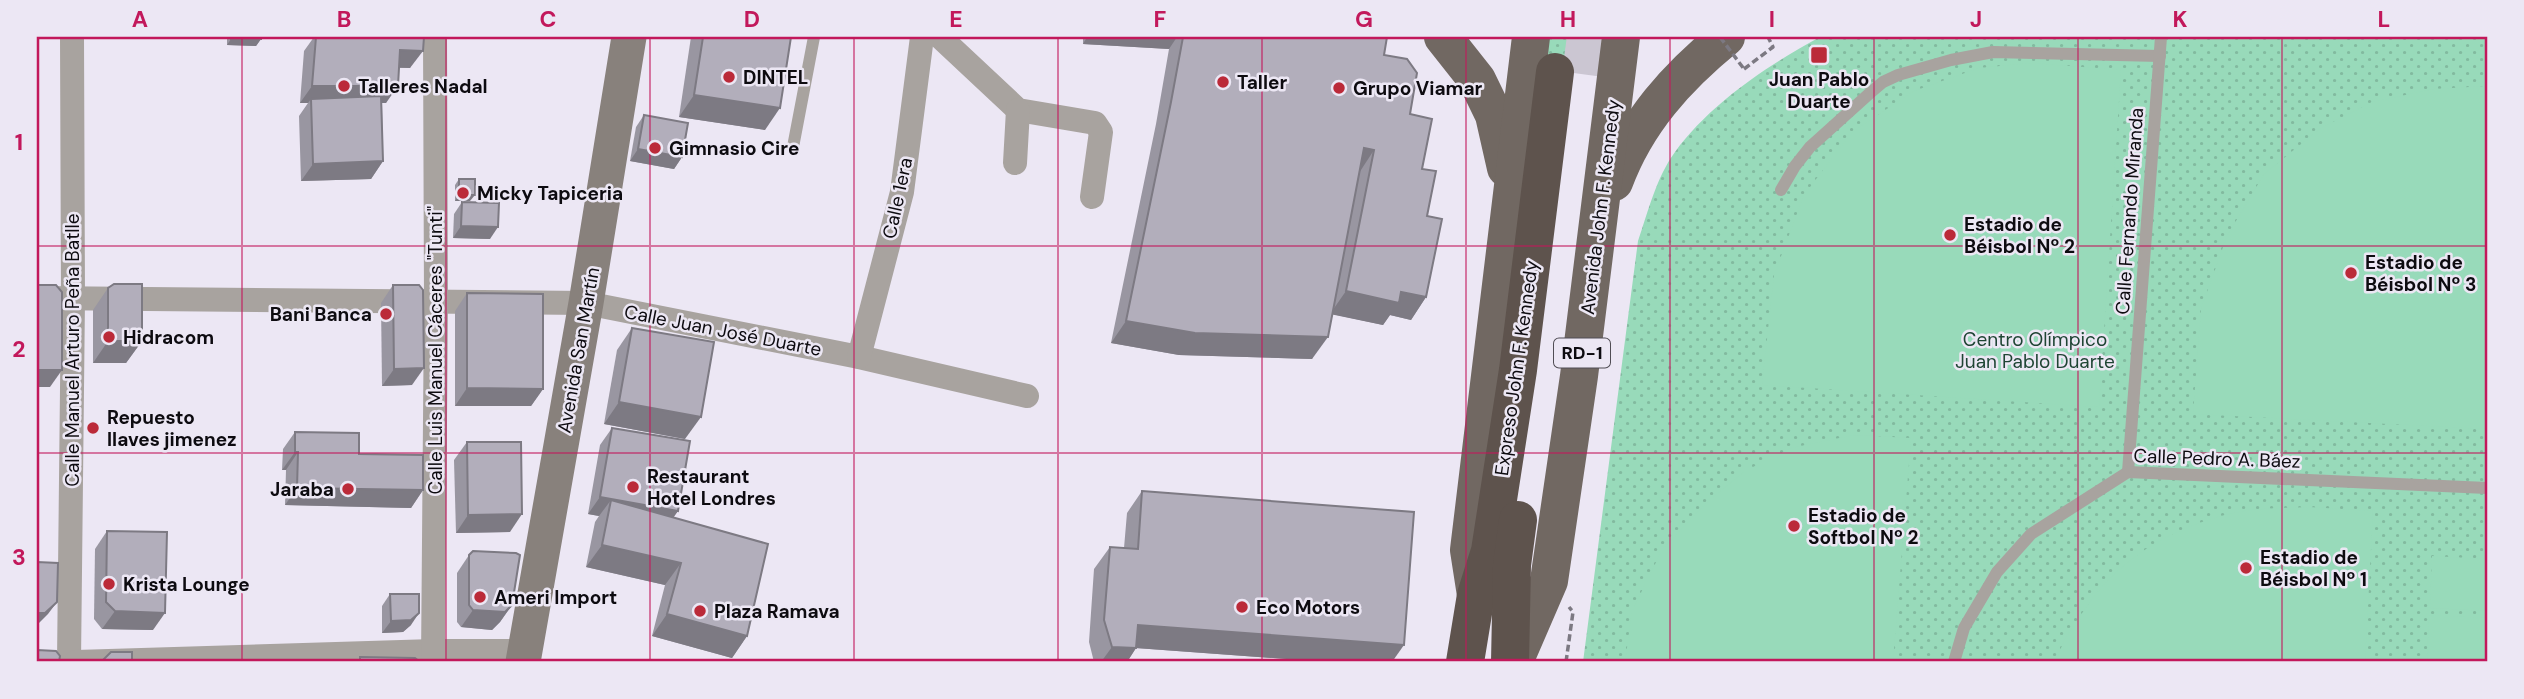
<svg xmlns="http://www.w3.org/2000/svg" width="2524" height="699" font-family="'DM Sans',sans-serif">
<defs>
<pattern id="park-dots" width="8" height="8" patternUnits="userSpaceOnUse" patternTransform="scale(1.75)"><rect width="8" height="8" fill="#98daba"/><path d="M2 2h.1M6 6h.1" fill="none" stroke="#82ba9f" stroke-width="1.8" stroke-linecap="round"/></pattern>
</defs>
<rect width="100%" height="100%" fill="#ece7f4"/>
<g fill="url(#park-dots)">
<path d="M1547,37H1598L1594,71L1543,64Z"/>
<path d="M1820,37H2487V662H1583L1638,241C1648,212 1656,178 1675,152C1711,103 1767,66 1820,37Z"/>
</g>
<g fill="#98daba">
<path d="M2031,63L2121,70L2099,407L1762,385L1774,275L1804,195L1852,132L1914,91L1979,68Z"/>
<path d="M2487,86V429L2193,414L2201,309L2227,236L2264,174L2321,128L2372,102L2434,89Z"/>
<path d="M1854,435L1911,438L1893,662H1625L1632,611L1662,550L1706,503L1745,471L1791,448Z"/>
<path d="M2309,507L2373,511L2365,662H2056C2062,640 2074,625 2087,606C2123,554 2182,522 2244,511C2265,508 2288,508 2309,507Z"/>
<path d="M2432,556L2487,559V611L2430,608Z"/>
<path d="M2429,615L2487,618V662H2427Z"/>
</g>
<g fill="none" stroke-linecap="round" stroke-linejoin="round">
<path stroke="#cbc6d2" stroke-width="38" stroke-dasharray="38 19" stroke-linecap="butt" d="M1581,74L1586,37"/>
<g stroke="#7c7982" stroke-width="3.5" stroke-dasharray="7 3.5" stroke-linecap="butt">
<path d="M1744,69L1773,47L1768,37"/>
<path d="M1566,662L1573,612L1569,607"/>
</g>
<g stroke="#a8a39f" stroke-width="12">
<path d="M793,147L814,37"/>
<path d="M1781,190L1795,166L1810,147L1870,93L1883,82L1898,75L1951,60L1993,52L2160,56"/>
<path d="M2128,472L2161,37"/>
<path d="M1954,662L1964,628L1997,572L2031,534L2128,472L2487,488"/>
</g>
<g stroke="#a8a39f" stroke-width="24">
<path d="M940,37L1018,110L1095,123L1101,132L1092,197"/>
<path d="M1015,163L1018,110"/>
<path d="M37,298L586,303L859,357L1027,396"/>
<path d="M859,357L902,192L922,37"/>
<path d="M69,662L73,298L72,37"/>
<path d="M76,662L434,651H525"/>
<path d="M433,662L436,300L435,37"/>
</g>
<path stroke="#88817c" stroke-width="35" d="M523,662L586,303L629,37"/>
<g stroke="#716862" stroke-width="38">
<path d="M1443,37L1477,80L1494,115L1506,168"/>
<path d="M1614,182C1636,122 1677,77 1726,37"/>
<path d="M1476,595L1469,550L1531,37"/>
<path d="M1514,662L1549,581L1579,376L1621,37"/>
</g>
<g stroke="#5e534d" stroke-width="38">
<path d="M1465,662L1476,595L1490,551L1518,370L1555,72"/>
<path d="M1510,662L1512,565L1518,520"/>
</g>
<path stroke="#7c7982" stroke-width="3.5" stroke-dasharray="7 3.5" stroke-linecap="butt" d="M1720,37L1744,69"/>
</g>
<g fill="#9996a1">
<path d="M227,37H261V39L256,46L227,45Z"/>
<path d="M314,37H424L410,68H399L386,103H382L383,161L371,179L301,181L299,116L308,103H300L304,51Z"/>
<path d="M691,37H791L765,130L679,117Z"/>
<path d="M1083,37H1387L1384,55L1410,114L1422,169L1427,216L1426,297L1411,320L1390,315L1383,325L1332,314L1312,359L1179,355L1111,343L1156,124L1169,49L1083,44Z"/>
<path d="M644,115L682,157L674,169L630,161L636,127Z"/>
<path d="M459,179L470,201H455V185Z"/>
<path d="M462,202L490,239L453,238L454,214Z"/>
<path d="M393,285L412,385L382,386L381,303Z"/>
<path d="M108,288L142,341L126,363H93V310Z"/>
<path d="M467,293L543,389L531,406H455V311Z"/>
<path d="M632,328L685,439L604,424L617,350Z"/>
<path d="M612,428L678,511L673,517L747,636L732,658L652,636L665,585L586,567L595,522L599,516L588,514L600,445Z"/>
<path d="M295,432L359,454L423,490L411,508L285,505L286,470H282L283,449Z"/>
<path d="M467,442L510,532L456,533L454,460Z"/>
<path d="M1142,491L1392,662H1327L1136,648L1127,662H1094L1089,642L1094,569L1110,547L1124,548L1127,513Z"/>
<path d="M107,531L153,630L102,629L94,619L95,549Z"/>
<path d="M469,555L512,605L500,622L492,630L461,627L457,622V573Z"/>
<path d="M390,594L411,625L403,632L382,633V606Z"/>
</g>
<g fill="#7d7a83">
<path d="M1087,37H1177L1169,49L1083,44Z"/>
<path d="M231,39H261L256,46L227,45Z"/>
<path d="M400,50L423,51L410,68L388,67Z"/>
<path d="M312,86H398L386,103H311V99L308,103H300Z"/>
<path d="M694,95L780,108L765,130L679,117Z"/>
<path d="M1364,148L1374,150L1359,173Z"/>
<path d="M638,149L682,157L674,169L630,161Z"/>
<path d="M383,161L371,179L301,181L313,164Z"/>
<path d="M459,195H475L470,201H455Z"/>
<path d="M461,226L498,227L490,239L453,238Z"/>
<path d="M1346,291L1401,292L1426,297L1411,320L1390,315L1383,325L1330,314Z"/>
<path d="M1126,321L1328,337L1312,359L1179,355L1111,343Z"/>
<path d="M108,341H142L126,363H93Z"/>
<path d="M424,368L412,385L382,386L394,369Z"/>
<path d="M37,370H62L50,387H37Z"/>
<path d="M467,388L543,389L531,406H455Z"/>
<path d="M619,402L701,417L685,439L604,424Z"/>
<path d="M295,452H298L286,470H282Z"/>
<path d="M297,488L423,490L411,508L285,505Z"/>
<path d="M600,497L678,511L666,528L611,500L599,516L588,514Z"/>
<path d="M522,514L510,532L456,533L468,515Z"/>
<path d="M602,545L681,563L665,585L586,567Z"/>
<path d="M57,602L48,614L37,625V613Z"/>
<path d="M512,605L500,622L492,630L461,627L473,610Z"/>
<path d="M115,611L165,613L153,630L102,629Z"/>
<path d="M419,613L411,625L403,632L382,633L391,621Z"/>
<path d="M667,614L747,636L732,658L652,636Z"/>
<path d="M1138,625L1404,645L1392,662H1327L1122,647Z"/>
<path d="M1112,647L1136,648L1127,662H1101Z"/>
</g>
<g fill="#b2aebb" stroke="#7d7a83" stroke-width="2">
<rect x="231" y="37" width="30" height="2"/>
<path d="M316,37H424L423,51L400,50L398,86H312Z"/>
<path d="M703,37H791L780,108L694,95Z"/>
<path d="M1183,37H1387L1384,55L1407,59L1417,73L1410,114L1432,119L1422,169L1436,171L1427,216L1442,219L1426,297L1401,292L1399,303L1346,291L1374,150L1364,148L1328,337L1195,333L1126,321L1171,102Z"/>
<path d="M381,96L383,161L313,164L311,99Z"/>
<path d="M644,115L688,123L682,157L638,149Z"/>
<rect x="459" y="179" width="16" height="16"/>
<path d="M462,202L499,203L498,227L461,226Z"/>
<path d="M114,284H142V341H108V288Z"/>
<path d="M37,285H56L62,292V370H37Z"/>
<path d="M393,285H419L423,290L424,368L394,369Z"/>
<path d="M467,293L543,294V389L467,388Z"/>
<path d="M632,328L714,342L701,417L619,402Z"/>
<path d="M612,428L690,441L678,511L600,497Z"/>
<path d="M295,432L359,433V454L423,455V490L297,488L298,452H295Z"/>
<path d="M467,442H521L522,514L468,515Z"/>
<path d="M1142,491L1414,512L1404,645L1138,625L1136,648L1112,647L1104,620L1110,547L1138,549Z"/>
<path d="M611,500L768,544L747,636L667,614L681,563L602,545Z"/>
<path d="M107,531L167,532L165,613L115,611L106,602Z"/>
<path d="M473,551L516,553L520,555L512,605L505,612L473,610L469,605V555Z"/>
<path d="M37,562L58,563L57,602L45,613H37Z"/>
<path d="M390,594H419V613L411,620L391,621Z"/>
<path d="M37,650L56,651L60,656L59,662H37Z"/>
<path d="M111,652H132V662H101Z"/>
<path d="M360,657L415,658L420,662H360Z"/>
</g>
<path fill="none" stroke="#c2185b" stroke-width="2" stroke-opacity="0.55" d="M242,37V662M446,37V662M650,37V662M854,37V662M1058,37V662M1262,37V662M1466,37V662M1670,37V662M1874,37V662M2078,37V662M2282,37V662M37,246H2487M37,453H2487"/>
<g fill="#bb2a39" stroke="#ece7f4" stroke-width="2.5">
<rect x="1810" y="46" width="18" height="18" rx="3.5"/>
<circle cx="729" cy="77" r="7"/>
<circle cx="1223" cy="82" r="7"/>
<circle cx="344" cy="86" r="7"/>
<circle cx="1339" cy="88" r="7"/>
<circle cx="655" cy="148" r="7"/>
<circle cx="463" cy="193" r="7"/>
<circle cx="1950" cy="235" r="7"/>
<circle cx="2351" cy="273" r="7"/>
<circle cx="386" cy="314" r="7"/>
<circle cx="109" cy="337" r="7"/>
<circle cx="93" cy="428" r="7"/>
<circle cx="633" cy="487" r="7"/>
<circle cx="348" cy="489" r="7"/>
<circle cx="1794" cy="526" r="7"/>
<circle cx="2246" cy="568" r="7"/>
<circle cx="109" cy="584" r="7"/>
<circle cx="480" cy="597" r="7"/>
<circle cx="1242" cy="607" r="7"/>
<circle cx="700" cy="611" r="7"/>
</g>
<g text-anchor="middle" stroke-width="5" stroke-linejoin="round" paint-order="stroke">
<rect fill="#ece7f4" stroke="#504d54" stroke-width="2" x="1554" y="338.5" width="56" height="29" rx="5"/>
<g font-size="18" font-weight="bold" fill="#0d0b10">
<text x="1582" y="359">RD-1</text>
</g>
<g font-size="19" font-weight="bold" fill="#0d0b10" stroke="#ece7f4" text-anchor="start">
<text x="743" y="84">DINTEL</text>
<text x="1819" y="86" text-anchor="middle">Juan Pablo<tspan x="1819" dy="22">Duarte</tspan></text>
<text x="1237" y="89">Taller</text>
<text x="358" y="93">Talleres Nadal</text>
<text x="1353" y="95">Grupo Viamar</text>
<text x="669" y="155">Gimnasio Cire</text>
<text x="477" y="200">Micky Tapiceria</text>
<text x="1964" y="231">Estadio de<tspan x="1964" dy="22">Béisbol Nº 2</tspan></text>
<text x="2365" y="269">Estadio de<tspan x="2365" dy="22">Béisbol Nº 3</tspan></text>
<text x="372" y="321" text-anchor="end">Bani Banca</text>
<text x="123" y="344">Hidracom</text>
<text x="107" y="424">Repuesto<tspan x="107" dy="22">llaves jimenez</tspan></text>
<text x="647" y="483">Restaurant<tspan x="647" dy="22">Hotel Londres</tspan></text>
<text x="334" y="496" text-anchor="end">Jaraba</text>
<text x="1808" y="522">Estadio de<tspan x="1808" dy="22">Softbol Nº 2</tspan></text>
<text x="2260" y="564">Estadio de<tspan x="2260" dy="22">Béisbol Nº 1</tspan></text>
<text x="123" y="591">Krista Lounge</text>
<text x="494" y="604">Ameri Import</text>
<text x="1256" y="614">Eco Motors</text>
<text x="714" y="618">Plaza Ramava</text>
</g>
<g font-size="19" fill="#0d0b10" stroke="#ece7f4">
<text transform="translate(897 198) rotate(-78)" y="7">Calle 1era</text>
<text transform="translate(1600 207) rotate(-83)" y="7">Avenida John F. Kennedy</text>
<text transform="translate(2129 211) rotate(-86)" y="7">Calle Fernando Miranda</text>
<text transform="translate(723 330) rotate(11)" y="7">Calle Juan José Duarte</text>
<text transform="translate(72 350) rotate(-90)" y="7">Calle Manuel Arturo Peña Batlle</text>
<text transform="translate(435 350) rotate(-90)" y="7">Calle Luis Manuel Cáceres "Tunti"</text>
<text transform="translate(578 350) rotate(-80)" y="7">Avenida San Martín</text>
<text transform="translate(1516 368) rotate(-82)" y="7">Expreso John F. Kennedy</text>
<text transform="translate(2217 458) rotate(2)" y="7">Calle Pedro A. Báez</text>
</g>
<g font-size="19" fill="#1f4534" stroke="#ece7f4">
<text x="2035" y="346">Centro Olímpico<tspan x="2035" dy="22">Juan Pablo Duarte</tspan></text>
</g>
</g>
<rect width="2524" height="699" fill="none" stroke="#ece7f4" stroke-width="77"/>
<rect x="38" y="38" width="2448" height="622" fill="none" stroke="#c2185b" stroke-width="2.5"/>
<g font-size="23" text-anchor="middle" font-weight="bold" fill="#c2185b">
<text x="140" y="27">A</text>
<text x="344" y="27">B</text>
<text x="548" y="27">C</text>
<text x="752" y="27">D</text>
<text x="956" y="27">E</text>
<text x="1160" y="27">F</text>
<text x="1364" y="27">G</text>
<text x="1568" y="27">H</text>
<text x="1772" y="27">I</text>
<text x="1976" y="27">J</text>
<text x="2180" y="27">K</text>
<text x="2384" y="27">L</text>
<text x="19" y="150">1</text>
<text x="19" y="357">2</text>
<text x="19" y="565">3</text>
</g>
</svg>
